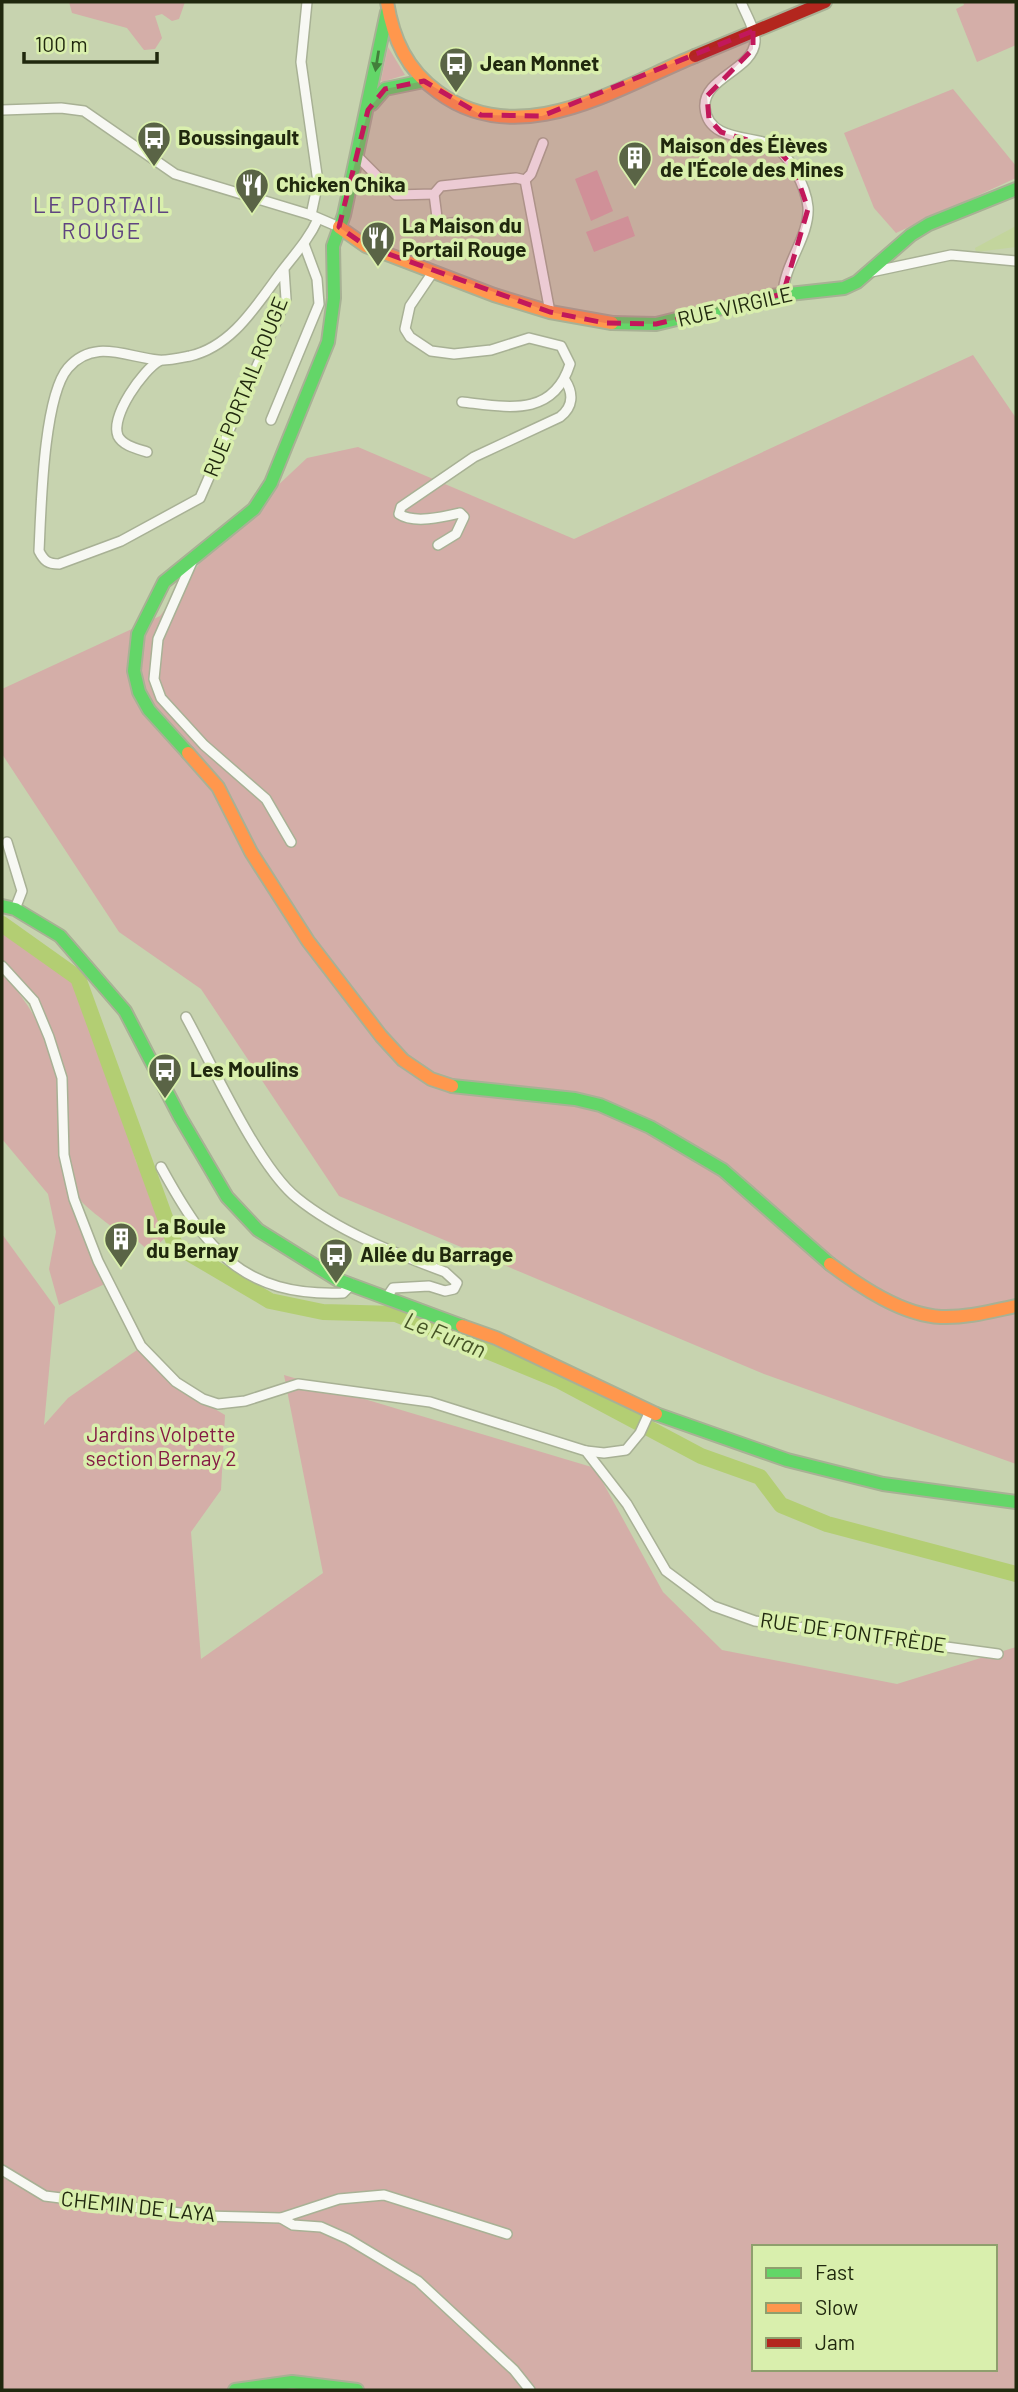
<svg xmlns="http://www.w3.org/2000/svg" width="1018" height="2392" font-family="Barlow,sans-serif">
<rect width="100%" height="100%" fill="#c7d3af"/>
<path fill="#c3d59d" d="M1016,226V247L976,252L975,248Z"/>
<g fill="#d4aea8" fill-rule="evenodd">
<path d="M69,2H185L179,19L172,21L162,14L155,16L162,38L155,49L144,50L127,28L72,13Z"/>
<path d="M963,2H1016V45L977,62L956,9L964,5Z"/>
<path d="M388,47L405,75L382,82L381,80Z"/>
<path d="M953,89L1016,166V178L896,233L874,208L844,133Z"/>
<path d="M597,170L613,211L591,221L575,179Z"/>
<path d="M628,216L635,236L594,252L586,232Z"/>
<path d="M973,355L1016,418V1464L764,1374L339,1196L201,989L119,932L2,754V689L160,616L211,548L307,458L358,447L574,539Z"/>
<path d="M2,928L77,984L137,1164L154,1196L167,1236L150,1252L123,1228L118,1232C106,1221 83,1207 75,1193C64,1173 67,1145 66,1124C64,1046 54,1019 2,961Z"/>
<path d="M2,972C29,1003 51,1039 59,1081C64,1109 56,1139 62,1167C71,1208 89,1246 107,1283L59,1305L49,1269L56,1232L48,1194L2,1139Z"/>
<path d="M2,1234L55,1307L44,1425L68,1398L137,1350L178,1387L225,1415L221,1490L191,1532L201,1659L323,1573L284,1375L595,1468L663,1592L722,1650L897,1684L1016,1647V2390H2ZM754,2247H995V2369H754Z"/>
</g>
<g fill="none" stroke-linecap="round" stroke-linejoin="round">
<path stroke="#b3ce73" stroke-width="16" d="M2,924L78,978L175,1245L270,1301L323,1312L396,1314L558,1380L701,1456L760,1477L781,1505L827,1524L1016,1574"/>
<g stroke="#a8b195" stroke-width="12">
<g id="street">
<path d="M307,2L301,62L318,182L311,215"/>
<path d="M741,2C745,13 756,30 755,42C753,70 702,78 705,108C708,140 748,136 770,144C789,152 806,187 808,207C810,236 784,264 783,294"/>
<path d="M2,110L61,108L84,111L175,174L311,215L339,227"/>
<path d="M357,156L396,195L434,194L441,186L516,178L525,180L550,312"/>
<path d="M525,180L531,174L543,143"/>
<path d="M434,194L438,225L459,222"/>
<path d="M284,269L286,299L200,498L121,541L59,564C48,564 44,561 39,551C41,511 43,397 68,368C94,338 126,357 158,360C167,361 180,358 190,356C233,346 257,304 282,271C295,254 309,239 318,219"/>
<path d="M433,272L410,306L405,329L410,337L431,351L454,354L491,350L529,338L561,346L570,364C553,418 507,407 462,402"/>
<path d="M871,272L951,255L1016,261"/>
<path d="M271,420L319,304L317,279L304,244"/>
<path d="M147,452C138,449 123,446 118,436C110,416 143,370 159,361"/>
<path d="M438,545L456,534L464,517L460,513C443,517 414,524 399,514L401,507L474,457L560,417C573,407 574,394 565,380"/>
<path d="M192,562L158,639L154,679L161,698L204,745L266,799L291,842"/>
<path d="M7,842L22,891L15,909"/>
<path d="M2,966L34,1001L49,1037L62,1078L64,1155L74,1199L98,1261L141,1346L176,1382L203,1399L218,1404L245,1401L298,1384L430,1402L586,1451L627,1504L666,1571L713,1606L755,1621L998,1654"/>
<path d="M186,1017C212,1064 258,1167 297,1198C339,1232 395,1253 445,1272L457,1283L454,1289L445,1291L429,1286L393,1288L387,1297"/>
<path d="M161,1167C206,1249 242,1297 343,1293L352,1284"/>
<path d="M586,1451L604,1453L626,1450L640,1433L650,1411"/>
<path d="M2,2170L45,2196L204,2216L281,2218L339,2199L384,2195L507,2234"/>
<path d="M281,2218L293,2225L321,2227L348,2239L418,2281L514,2370L530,2390"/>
</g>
</g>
<g stroke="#a8b195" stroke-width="16">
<g id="fast">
<path d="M372,104L385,89L424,81"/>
<path d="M612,323L656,324L771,296L844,288L857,282L911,235L929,224L1016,189"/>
<path d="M188,753L149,710L139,692L134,671L138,634L164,582L254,509L271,483L328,342L334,298L333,246L344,215L387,12"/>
<path d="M2,906L15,909L60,936L125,1011L180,1117L227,1197L258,1230L338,1280L462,1326"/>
<path d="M452,1086L575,1099L600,1105L650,1127L723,1170L830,1264"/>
<path d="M656,1414L787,1460L883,1484L1016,1502"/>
<path d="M235,2390L292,2382L357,2390"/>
</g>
</g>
<g stroke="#a8b195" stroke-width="16">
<g id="slow">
<path d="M387,2C393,39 407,70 438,92C519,152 615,89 695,56"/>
<path d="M339,227L366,246L494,295L550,312L612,323"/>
<path d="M188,753L218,787L251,852L308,941L381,1036L403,1060L431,1079L452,1086"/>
<path d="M830,1264C861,1287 902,1315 941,1317C967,1318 992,1311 1016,1306"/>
<path d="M462,1326L496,1338L656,1414"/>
</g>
</g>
<g stroke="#a8b195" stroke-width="16">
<path id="jam" d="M695,56L825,2"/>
</g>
<use href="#street" stroke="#f7f8f3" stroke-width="9"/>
<use href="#fast" stroke="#63d668" stroke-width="12"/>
<use href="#slow" stroke="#ff974d" stroke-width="12"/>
<use href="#jam" stroke="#b3261e" stroke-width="12"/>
</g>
<defs><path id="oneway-solid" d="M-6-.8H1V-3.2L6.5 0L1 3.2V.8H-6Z" transform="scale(1.75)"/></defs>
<use fill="#427f3b" href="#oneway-solid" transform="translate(377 61) rotate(99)"/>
<path fill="#c2185b" fill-opacity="0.2" stroke="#c2185b" stroke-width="5" stroke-dasharray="14 9" stroke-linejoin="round" d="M753,31V49L707,96L709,119L721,132L777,149L794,168L808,209L783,294L656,324L605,323L550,312L366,246L339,227L368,110L385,89L424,81L481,115L542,116Z"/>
<defs>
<g id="bus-pin" transform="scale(1.75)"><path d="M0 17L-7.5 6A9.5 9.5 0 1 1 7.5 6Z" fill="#5a6446" stroke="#d9efad"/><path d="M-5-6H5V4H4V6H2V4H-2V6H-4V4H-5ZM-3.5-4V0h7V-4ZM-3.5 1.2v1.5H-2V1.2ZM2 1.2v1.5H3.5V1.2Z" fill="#fff"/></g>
<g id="building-pin" transform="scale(1.75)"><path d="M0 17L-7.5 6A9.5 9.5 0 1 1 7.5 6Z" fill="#5a6446" stroke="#d9efad"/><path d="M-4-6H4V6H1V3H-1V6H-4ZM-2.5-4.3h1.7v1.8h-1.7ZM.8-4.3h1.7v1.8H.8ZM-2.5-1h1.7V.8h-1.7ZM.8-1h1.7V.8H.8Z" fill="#fff"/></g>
<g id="restaurant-pin" transform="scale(1.75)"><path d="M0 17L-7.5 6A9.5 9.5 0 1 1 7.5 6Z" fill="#5a6446" stroke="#d9efad"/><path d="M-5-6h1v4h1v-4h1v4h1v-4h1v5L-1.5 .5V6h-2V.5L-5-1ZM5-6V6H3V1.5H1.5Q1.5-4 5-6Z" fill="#fff"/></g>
</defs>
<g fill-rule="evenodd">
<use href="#bus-pin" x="456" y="64"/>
<use href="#bus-pin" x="154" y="138"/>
<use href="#building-pin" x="635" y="158"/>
<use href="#restaurant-pin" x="252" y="185"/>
<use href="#restaurant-pin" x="378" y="238"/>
<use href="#bus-pin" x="165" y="1070"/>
<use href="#building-pin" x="121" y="1239"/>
<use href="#bus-pin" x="336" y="1255"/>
</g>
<g text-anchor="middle" stroke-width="7" stroke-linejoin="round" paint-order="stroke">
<g font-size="21" font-weight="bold" fill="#20280e" stroke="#d9efad" text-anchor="start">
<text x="480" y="71">Jean Monnet</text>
<text x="178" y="145">Boussingault</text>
<text x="660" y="153">Maison des Élèves<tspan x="660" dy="24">de l'École des Mines</tspan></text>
<text x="276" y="192">Chicken Chika</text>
<text x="402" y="233">La Maison du<tspan x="402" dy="24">Portail Rouge</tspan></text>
<text x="190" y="1077">Les Moulins</text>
<text x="146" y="1234">La Boule<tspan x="146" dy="24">du Bernay</tspan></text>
<text x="360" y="1262">Allée du Barrage</text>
</g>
<g font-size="21" fill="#20280e" stroke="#d9efad">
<text transform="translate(735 307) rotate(-13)" y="7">RUE VIRGILE</text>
<text transform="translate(246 387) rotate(-68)" y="7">RUE PORTAIL ROUGE</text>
<text transform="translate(853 1633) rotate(8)" y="7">RUE DE FONTFRÈDE</text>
<text transform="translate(138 2207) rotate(6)" y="7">CHEMIN DE LAYA</text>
</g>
<g font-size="21" fill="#851c44" stroke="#d9efad">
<text x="161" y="1442">Jardins Volpette<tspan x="161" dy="24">section Bernay 2</tspan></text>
</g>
<g font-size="23" letter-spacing="2" fill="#5f4480" stroke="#d9efad">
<text x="102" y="213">LE PORTAIL<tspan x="102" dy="26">ROUGE</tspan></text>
</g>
<g font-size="23" font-style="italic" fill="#465426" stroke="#d9efad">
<text transform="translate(445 1335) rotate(22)" y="8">Le Furan</text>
</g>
</g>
<rect width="1018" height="2392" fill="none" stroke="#20280e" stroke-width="7"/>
<rect x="752" y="2245" width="245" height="126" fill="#d9efad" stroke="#8f9f6d" stroke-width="2"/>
<rect x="766" y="2268" width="35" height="10" fill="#63d668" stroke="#8f9f6d" stroke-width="2"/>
<text x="815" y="2280" font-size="21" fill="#20280e">Fast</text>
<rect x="766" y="2303" width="35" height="10" fill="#ff974d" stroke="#8f9f6d" stroke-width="2"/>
<text x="815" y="2315" font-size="21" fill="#20280e">Slow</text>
<rect x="766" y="2338" width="35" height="10" fill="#b3261e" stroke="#8f9f6d" stroke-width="2"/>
<text x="815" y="2350" font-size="21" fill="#20280e">Jam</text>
<path d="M24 52v10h133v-10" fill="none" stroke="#20280e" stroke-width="3.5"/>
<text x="35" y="52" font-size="21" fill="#20280e" stroke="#d9efad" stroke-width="5" paint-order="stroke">100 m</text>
</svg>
